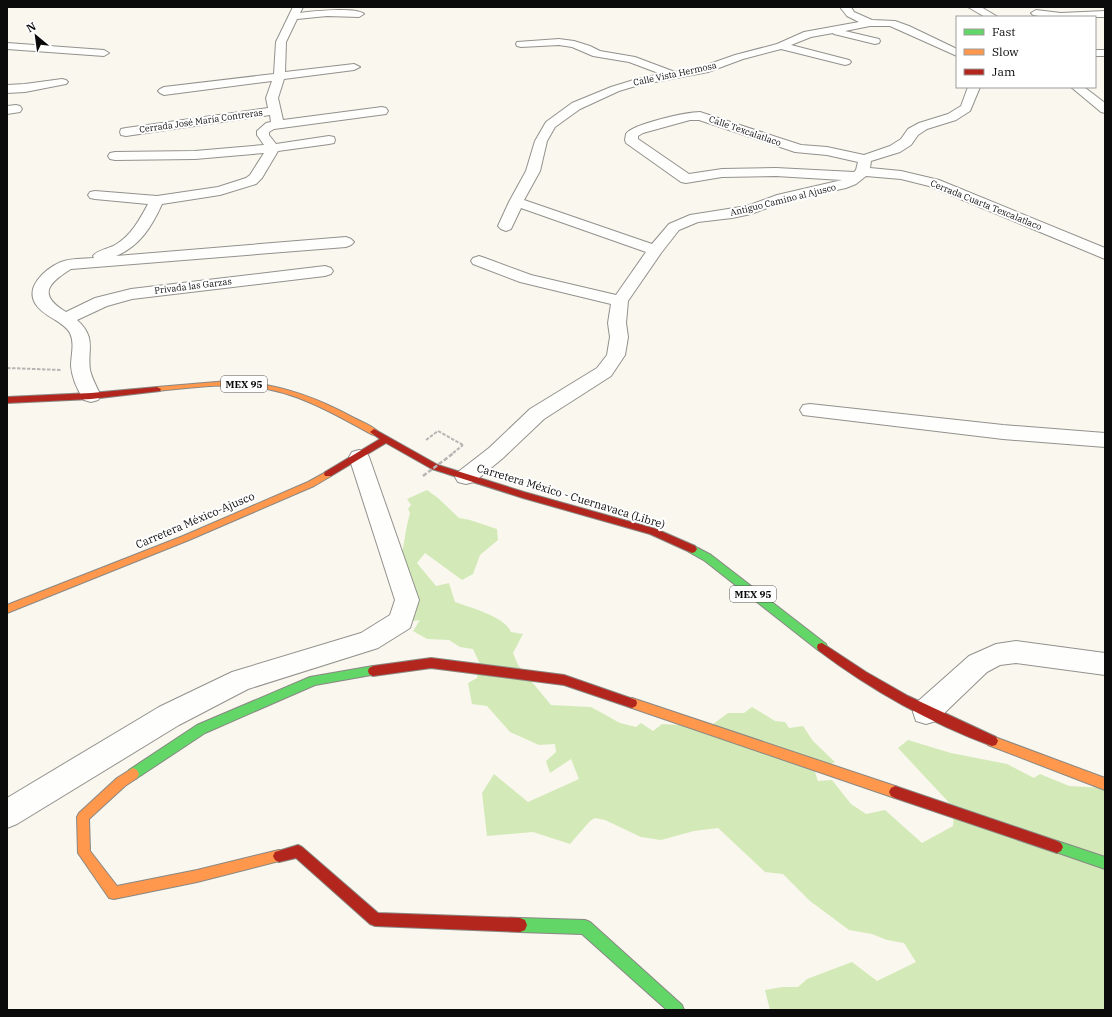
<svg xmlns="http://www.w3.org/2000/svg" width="1112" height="1017" font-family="'IBM Plex Serif',serif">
<rect width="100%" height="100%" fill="#faf7ee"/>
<path fill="#d3eab8" d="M427,490L438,498L459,518L470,520L497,529L498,540L480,555L473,574L462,580L425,553L417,563L436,586L449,583L455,602C471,608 504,616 511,632L523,634L513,653L518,665L551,705L591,707L620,723L636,727L641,723L653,731L662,724L709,727L728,713H744L752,707L775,721L785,722L789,728L803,726L813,741L835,762L815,772L818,781L832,780L851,804L866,814L885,810L922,843L953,826L954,808L898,748L908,740L951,753L1007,764L1034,778L1040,774L1069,786L1105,788V1010H770L765,990L782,987H798L807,979L852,962L877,981L916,962L904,943L887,940L872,934L849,930L810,901L783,874L765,872L718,828L694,831L661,840L641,837L605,820L595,818L590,821L570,844L533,832L487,836L482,793L494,774L528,802L579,779L571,759L550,773L546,761L556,752L555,744L539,745L510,732L487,706L472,704L468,683L477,678L479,662L473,649L460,647L449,640L427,639L413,631L420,620L398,623V577L407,525L410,513L408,509L411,505L407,499Z"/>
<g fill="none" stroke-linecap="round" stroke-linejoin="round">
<g stroke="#93918d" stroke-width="2">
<g id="street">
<path d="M293,7H303L300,13C312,11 357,7 364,14L359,17L327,16L297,19L286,42L285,72L354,64L360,67L354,70L284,79L278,98L283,120L382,107L386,108L388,111L386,114L274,129L269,132V135L276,144L329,136L334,137L335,140L334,143L329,144L278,151L262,178L256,184L220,195L162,204C152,226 140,246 116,256L346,237L351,239L354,242L351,245L346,247L71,269C47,284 38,295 66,312L95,298L131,289L325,266L331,268L333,271L331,274L325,276L132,299L107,306L77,320C97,338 87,349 90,370C92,379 97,387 101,396L98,400L91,402L84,400C78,391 72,378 71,366C71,355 75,344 70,333C63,321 45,317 37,306C23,288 45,269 61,262C71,258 84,259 94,258L93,256C97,250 108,249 115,245C131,236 140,219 148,204L95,199L90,198L88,195L90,192L95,191L157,196L218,187L246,178L250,175L264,153L195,159L115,160L110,159L108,156L110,153L115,152L195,151L264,145L257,135V131L266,123L271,122L270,115L126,136L121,135L120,132L121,129L126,128L268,108L266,98L272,81L164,95L160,93L158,91L160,89L164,87L274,74L276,42Z"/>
<path d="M840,7H851L854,12L872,20L895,21L909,26L957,49V56L890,26H870L845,31L879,39L880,41L879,43L875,44L834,34L833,33L811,37L791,45L849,60L851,62L849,64L845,65L781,49L743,59L708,72L639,85L619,91L580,109L555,127L547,141L540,171L524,200L652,244L669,224L690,215L747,206L777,195L842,180L776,176L722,177L686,183L681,182L626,143L625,140L626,134C632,124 687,112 700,112L801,145L827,147L864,155L890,146L901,139L908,129L919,123L948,114L961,106L968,87H980L970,111L956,120L927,129L918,135L911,145L900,152L871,161L870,168L901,171L939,180L1105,248V259L929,186L901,179L866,176L856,184L846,188L786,201L751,214L732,218L698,222L679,230L661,253L628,301L626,323L628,337L625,355L611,376L544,419L503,458L474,482L466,484L458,482L455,477L458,472L489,448L530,409L597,368L607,355L610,337L608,323L611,304L520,282L473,264L471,261L473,258L479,256L485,258L531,275L616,295L646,252L521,208L511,229L506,231L501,229L498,226L509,202L526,171L535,141L546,122L572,103L611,87L637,79L661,74L629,62L593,56L572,47L559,45L521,47L517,46L516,44L517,42L559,39L574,41L590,46L600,51L635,57L675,72L701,67L735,55L777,44L804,32L859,22L847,16ZM690,120H699L795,152L827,155L858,162L856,170L854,172L776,168L722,169L689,174L638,139V136L643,133Z"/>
<path d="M968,7H981L998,17H985Z"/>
<path d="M1036,10L1061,13L1105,11V17H1045L1033,15L1031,13Z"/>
<path d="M7,43L104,50L109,53L104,56L7,49Z"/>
<rect x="1095" y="50" width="10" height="6"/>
<path d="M62,79L66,80L68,82L66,84L25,92L7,93V85L25,84Z"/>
<path d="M1071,87H1084L1105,103V113L1101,112Z"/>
<path d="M16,105L20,106L22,109L20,112L7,114V106Z"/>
<path d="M810,404L1003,425L1105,433V447L1003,439L803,415L800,410L803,405Z"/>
<path d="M359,450L366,452L369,457L419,600L410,628L378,648L248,689L179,725L17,824L7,828V798L159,707L232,672L361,633L390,615L395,600L349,457L352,452Z"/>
<path d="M1016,641L1105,653V675L1016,663L1000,665L987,672L936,721L926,724L916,721L913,712L916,703L969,656L996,644Z"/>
</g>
</g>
<g stroke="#898884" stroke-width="2">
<g id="fast">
<path d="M692,545L711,555L826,644L827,647L826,650L822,651L818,650L705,561L689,552L687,549L689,546Z"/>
<path d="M373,666L377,668L378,671L377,674L315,685L205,733L137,778L133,780L129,778L127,774L129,770L197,725L310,677Z"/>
<path d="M1057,841L1105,857V869L1053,851L1051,847L1053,843Z"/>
<path d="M520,918L585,920L590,922L682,1005L684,1010H667L582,934L520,932L515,930L513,925L515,920Z"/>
</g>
</g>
<g stroke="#898884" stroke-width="2">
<g id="slow">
<path d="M228,381C274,382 314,396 354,418C362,422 373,426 378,432L374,435L371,434C335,414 297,392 255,387C222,383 189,388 157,391L153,389L157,387Z"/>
<path d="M328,471L332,474L331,476L314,486L189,540L7,613V605L183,536L308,482Z"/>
<path d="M632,698L895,786L899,788L901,792L899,796L895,798L632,708L628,706L627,703L628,700Z"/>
<path d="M992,736L1105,778V790L988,745L986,741L988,737Z"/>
<path d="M133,768L137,770L139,774L137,778L125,786L89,819L90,851L117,886L197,870L279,850L283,852L285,856L283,860L197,882L114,899L109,898L78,853L77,817L79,813L117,778Z"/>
</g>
</g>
<g stroke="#898884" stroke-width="2">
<g id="jam">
<path d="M157,387L161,389L160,391L91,399L7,403V397L91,393Z"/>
<path d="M374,429L438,465L524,492L656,529L695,546L697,549L695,552L692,553L650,534L523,498L432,469L386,443L331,476H325L324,474L325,472L380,439L370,432Z"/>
<path d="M822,643L866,672L908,696L996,737L998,741L996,745L992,746C930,723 871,690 818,650L817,647L818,644Z"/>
<path d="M431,658L564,675L636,700L637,703L636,706L632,708L564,685L431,668L373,676L369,674L368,671L369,668L373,666Z"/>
<path d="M895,786L1057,841L1061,843L1063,847L1061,851L1057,853L895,798L891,796L889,792L891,788Z"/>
<path d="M298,845L302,847L378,913L520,918L525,920L527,925L525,930L520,932L375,926L370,924L296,858L279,862L275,860L273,856L275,852Z"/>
</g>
</g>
<g stroke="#b7b6b5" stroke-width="2" stroke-dasharray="3.5 1.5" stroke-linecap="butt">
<path d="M7,368L61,370"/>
<path d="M426,440L438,431L463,445"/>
</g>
<use href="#street" fill="#fefefc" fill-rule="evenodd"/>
<use href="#fast" fill="#63d668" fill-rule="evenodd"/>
<use href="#slow" fill="#ff974d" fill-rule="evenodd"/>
<use href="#jam" fill="#b3261e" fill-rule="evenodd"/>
<path stroke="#b7b6b5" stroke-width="2" stroke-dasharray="3.5 1.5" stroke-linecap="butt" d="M453,453L463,445"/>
<path stroke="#b7b6b5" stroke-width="2.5" stroke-dasharray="4.5 2" stroke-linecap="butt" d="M423,476L455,452"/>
</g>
<g text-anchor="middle" stroke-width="4" stroke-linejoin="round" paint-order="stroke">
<g font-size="9" fill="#0b0b0b" stroke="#fff">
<text transform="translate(675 74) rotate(-12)" y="3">Calle Vista Hermosa</text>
<text transform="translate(201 121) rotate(-8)" y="3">Cerrada José María Contreras</text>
<text transform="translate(745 131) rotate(19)" y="3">Calle Texcalatlaco</text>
<text transform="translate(783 200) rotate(-14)" y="3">Antiguo Camino al Ajusco</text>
<text transform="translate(986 205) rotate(22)" y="3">Cerrada Cuarta Texcalatlaco</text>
<text transform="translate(193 286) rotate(-7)" y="3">Privada las Garzas</text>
</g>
<g fill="#fff" stroke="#545454" stroke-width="1">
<rect x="221" y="376" width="46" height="16" rx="3"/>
<rect x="730" y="586" width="46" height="16" rx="3"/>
</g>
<g font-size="10" font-weight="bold" fill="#0b0b0b">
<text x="244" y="388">MEX 95</text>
<text x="753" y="598">MEX 95</text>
</g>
<g font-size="11" fill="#0b0b0b" stroke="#fff">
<text transform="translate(571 496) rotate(17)" y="4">Carretera México - Cuernavaca (Libre)</text>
<text transform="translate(195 520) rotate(-23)" y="4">Carretera México-Ajusco</text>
</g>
</g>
<rect width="1112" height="1017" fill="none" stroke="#0b0b0b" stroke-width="16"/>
<rect x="956" y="16" width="140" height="72" fill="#ffffff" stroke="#9d9d9d"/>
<rect x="964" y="29" width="20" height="6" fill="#63d668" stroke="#9d9d9d"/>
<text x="992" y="36" font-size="12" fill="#0b0b0b">Fast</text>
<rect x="964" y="49" width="20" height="6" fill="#ff974d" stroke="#9d9d9d"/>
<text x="992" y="56" font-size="12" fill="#0b0b0b">Slow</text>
<rect x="964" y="69" width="20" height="6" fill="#b3261e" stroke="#9d9d9d"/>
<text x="992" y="76" font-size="12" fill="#0b0b0b">Jam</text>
<g transform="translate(36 36) rotate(331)" stroke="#ffffff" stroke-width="3" paint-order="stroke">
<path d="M0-3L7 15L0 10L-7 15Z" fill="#0b0b0b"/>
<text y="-6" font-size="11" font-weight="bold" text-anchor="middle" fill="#0b0b0b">N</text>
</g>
</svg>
